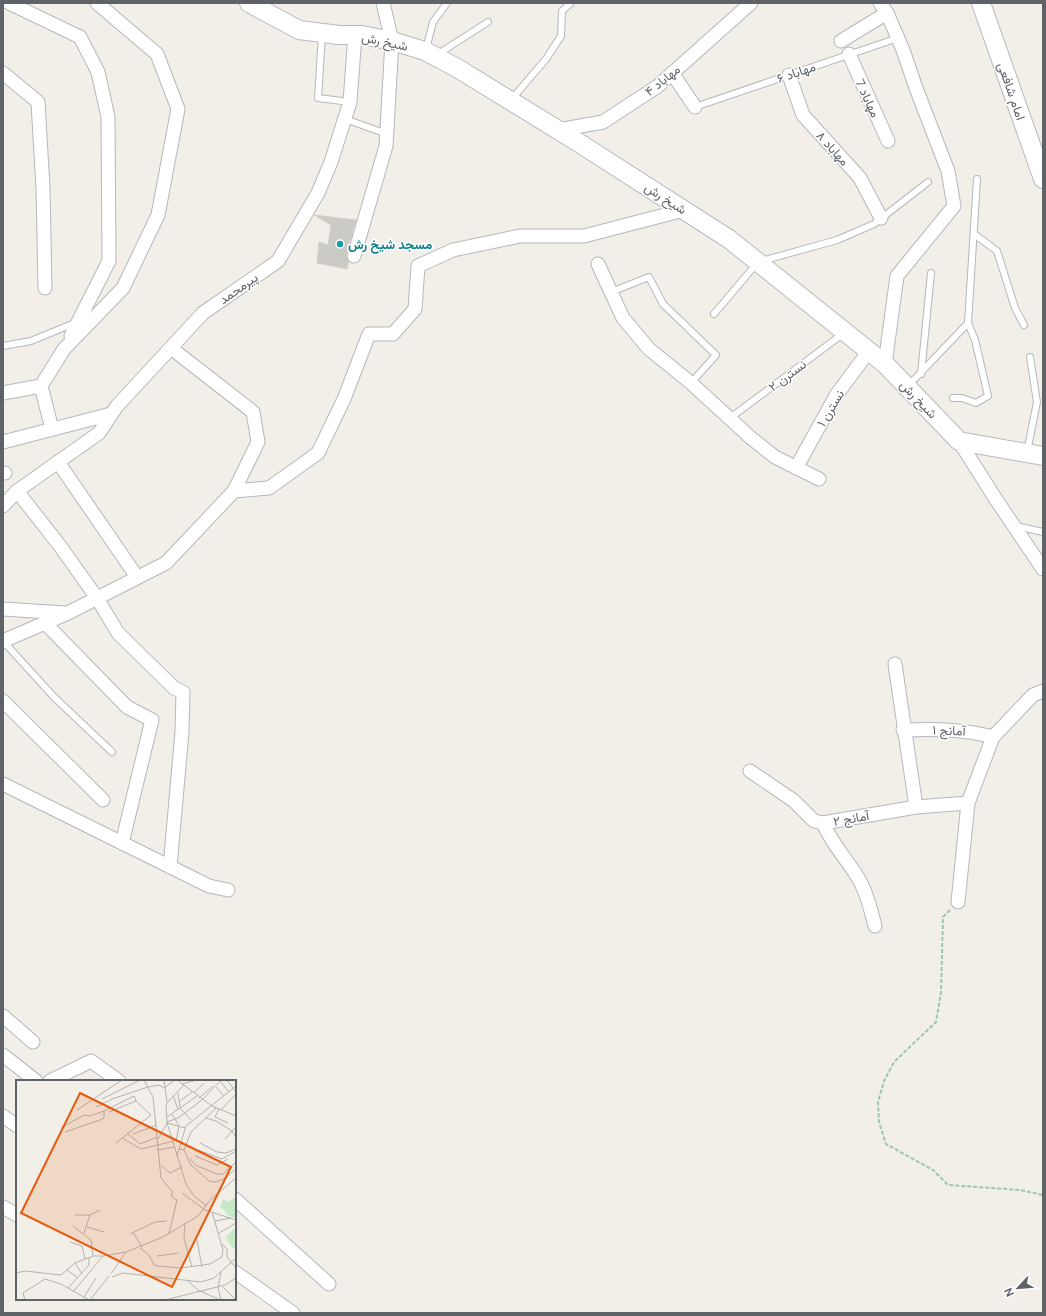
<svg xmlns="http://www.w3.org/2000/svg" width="1046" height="1316" font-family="'DM Sans',Vazirmatn,sans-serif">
<rect width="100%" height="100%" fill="#f1efe8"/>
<path fill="#cccac5" stroke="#d6d1c6" d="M314,215L356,220L346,254L349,262L347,269L317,263L319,242L328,245L331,225Z"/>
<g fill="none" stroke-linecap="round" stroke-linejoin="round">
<g stroke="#b5b8bc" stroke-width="8">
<g id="lane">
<path d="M322,34L318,98L350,102"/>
<path d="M426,49L433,22L447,3"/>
<path d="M438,54L488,22"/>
<path d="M511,100L546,59L561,36L562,11L571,3"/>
<path d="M695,107L898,38"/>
<path d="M345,119L387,134"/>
<path d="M974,234L997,251L1015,308L1024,325"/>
<path d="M611,292L649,277L663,304L716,355L691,383"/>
<path d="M714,314L758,262L837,240L874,224L928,182"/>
<path d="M3,346L31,341L77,322"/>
<path d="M921,374L931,273"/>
<path d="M908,386L968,323L977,179"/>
<path d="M953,398H962L976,403L988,396L975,340L968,323"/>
<path d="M730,418L844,333"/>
<path d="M1027,452L1037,402L1030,357"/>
<path d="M1016,526L1043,532"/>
<path d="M3,641L54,697L112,752"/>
</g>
</g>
<g stroke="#b5b8bc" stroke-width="15">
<g id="street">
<path d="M9,3L80,37L98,72L108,117L109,261L71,336"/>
<path d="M880,3L887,13L903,50L916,88L948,171L954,206L897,276L885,364"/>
<path d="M841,41L887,13"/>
<path d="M849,54L888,141"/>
<path d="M3,73L38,102L43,188L45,288"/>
<path d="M672,73L695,107"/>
<path d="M789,75L803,115L860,178L881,218"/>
<path d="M558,130L603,122L658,86L751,3"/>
<path d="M354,256L386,146L392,41L383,3"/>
<path d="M598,264L623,318L649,349L691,383L751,438L775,457L819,479"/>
<path d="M171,348L253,412L258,442L234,491"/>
<path d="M3,393L41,386"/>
<path d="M52,429L41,386L64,349L123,288L158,215L178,109L157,54L97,3"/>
<path d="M959,441L995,498L1043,569"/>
<path d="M3,442L111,414"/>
<path d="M58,462L137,577"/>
<path d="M796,468L837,394L869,351"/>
<path d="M3,473H5"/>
<path d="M17,491L60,546L97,598L118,633L174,688L183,692L182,732L170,867"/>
<path d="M3,506L17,491L99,433L117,406L203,313L278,261L318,193L331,162L350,102L355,35"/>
<path d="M3,609L65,613"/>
<path d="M45,623L127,707L152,720L122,843"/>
<path d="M3,641L68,613L166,563L234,491L269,488L318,453L344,399L369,334H393L415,309L418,266L453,250L520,236H584L684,210"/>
<path d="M895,664L916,807"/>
<path d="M3,701L103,800"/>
<path d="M903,730C935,729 963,729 993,737"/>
<path d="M750,771L794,801L814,821L823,823L916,807L968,803"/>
<path d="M3,784L209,886L228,890"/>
<path d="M823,823C831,842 844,856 855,873C866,889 870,907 875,926"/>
<path d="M958,902L968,803L993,737L1033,695L1043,691"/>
<path d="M3,1016L33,1042"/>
<path d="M3,1055L36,1081"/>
<path d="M50,1081L91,1061L119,1081"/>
<path d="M3,1116L17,1126"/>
<path d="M235,1199L329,1284"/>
<path d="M3,1207L17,1215"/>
<path d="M235,1272L293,1313"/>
</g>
</g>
<g stroke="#b6babf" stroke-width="20">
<g id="secondary">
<path d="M249,3L299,30L339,35H362L392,41L425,51L457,68L576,141L729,239L885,364L959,441L1043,456"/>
<path d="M981,3L1043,179"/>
</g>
</g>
<path stroke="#9cc7a9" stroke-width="2" stroke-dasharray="4 2" stroke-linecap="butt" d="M950,910L943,917L941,993L936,1022L894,1062L884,1081L878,1102L879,1122L886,1144L933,1170L948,1185L1020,1190L1043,1195"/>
<use href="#lane" stroke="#fff" stroke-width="6"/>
<use href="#street" stroke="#fff" stroke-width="13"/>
<use href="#secondary" stroke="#fff" stroke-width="18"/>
</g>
<circle fill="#0f9aa8" stroke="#fff" stroke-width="1.5" cx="340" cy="244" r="4"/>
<g text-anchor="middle" stroke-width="3" stroke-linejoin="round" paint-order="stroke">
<g font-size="13" fill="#5f6368" stroke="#fff">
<text transform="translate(385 41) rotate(12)" y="5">شیخ رش</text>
<text transform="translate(796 72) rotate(-19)" y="5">مهاباد ۶</text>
<text transform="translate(662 80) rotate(-39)" y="5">مهاباد ۴</text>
<text transform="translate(1012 91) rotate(71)" y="5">امام شافعی</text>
<text transform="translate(868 98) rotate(65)" y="5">مهاباد 7</text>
<text transform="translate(833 148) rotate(48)" y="5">مهاباد ۸</text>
<text transform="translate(666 198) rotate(33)" y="5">شیخ رش</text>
<text transform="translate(238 288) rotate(-35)" y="5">پیرمحمد</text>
<text transform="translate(787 375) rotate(-37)" y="5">نسترن ۲</text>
<text transform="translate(919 399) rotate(46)" y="5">شیخ رش</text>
<text transform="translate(830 408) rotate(-59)" y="5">نسترن ۱</text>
<text transform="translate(949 730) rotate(2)" y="5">آمانج ۱</text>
<text transform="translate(851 818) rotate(-10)" y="5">آمانج ۲</text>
</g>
<g font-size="13" font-weight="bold" fill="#0d838f" stroke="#fff" text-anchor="start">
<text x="348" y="249">مسجد شیخ رش</text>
</g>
</g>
<g transform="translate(16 1080)">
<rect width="220" height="220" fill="#f1efe8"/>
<path d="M220,117V138L213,136L204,126L208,119L212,122ZM220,147V169L219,170L212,162L211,156Z" fill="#c5e8c5"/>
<path fill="none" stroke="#b3b3b1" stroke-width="1" d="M128,0L137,17L145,98L156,111V117L161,120L153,154M148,0L151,22M161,0L196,26L220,36M211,0L220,12M204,1L213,12M166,4L181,0M168,5L150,24L151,43L170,104L178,116L191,126M200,7L208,16M162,13L164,28L175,40M178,13L188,3M157,15L162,30M183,18L197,6M86,19L124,0M164,21L176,12M80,27L96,19L132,7L143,5L148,8L159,0M203,29L199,37L212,43M61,30L106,0M205,30L220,14M93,32L120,21L135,35L100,63M156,34L163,46L160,61M151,37L181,16M190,38L200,41L216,51L220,47M151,42L162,38L186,20L205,0M45,48L68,35L74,36L88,31M49,52L84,40L88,38V31L118,16L120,21M111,53L124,64L141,57M117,54L141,45M106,58L125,69L158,61M142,59L151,43L169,48M209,59L216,51L220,57M184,63L201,72L210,73L220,69M163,69L168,70L175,85L193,101L200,102L210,98L220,88M141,70L159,67M168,70L175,52L200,28M182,70L206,79L220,71M161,76L170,46L220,6M179,76L201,85L212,79M174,78L179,85L201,94H207L220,82M146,86L154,93L166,87M166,113L189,130L220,140M59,135H74M199,141L215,138M169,144L168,158L176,187M57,146L75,160L77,176M71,147L88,152M117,152L126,167M68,153L74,135L84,130M203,153L220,143M114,154L139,142L151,141M181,160L186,187M54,162L66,166L69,179M206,164L211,169V177L220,188M124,168L133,175L138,185L142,186L164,188L194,184L206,177L207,170L196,132M141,176L162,173M59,183L66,194M51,190L62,198M205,192L202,208L205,220M0,193L9,191L45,195L59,183L77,176H87M95,194L110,172L147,157L182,136L195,119L220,98M96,197L107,193L185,202L198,198L220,178M172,201L182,210L204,220M207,207L220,220M52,208L73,185V177M57,212L87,176L110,172M68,217L80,198M9,220L7,213L29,199L45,204L73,220M74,220L93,196M149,220L209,205L220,198"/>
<path fill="#e8590c" fill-opacity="0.15" stroke="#e8590c" stroke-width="2" d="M64,13L215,87L156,207L5,133Z"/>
<rect width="220" height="220" fill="none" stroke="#5f6368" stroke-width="2"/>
</g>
<rect width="1046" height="1316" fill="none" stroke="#5f6368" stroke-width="8"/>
<g transform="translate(1018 1288) rotate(244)" stroke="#ffffff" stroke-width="3" paint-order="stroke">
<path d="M0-3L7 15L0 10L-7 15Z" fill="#5f6368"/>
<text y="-6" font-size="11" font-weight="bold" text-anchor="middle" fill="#5f6368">N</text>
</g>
</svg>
